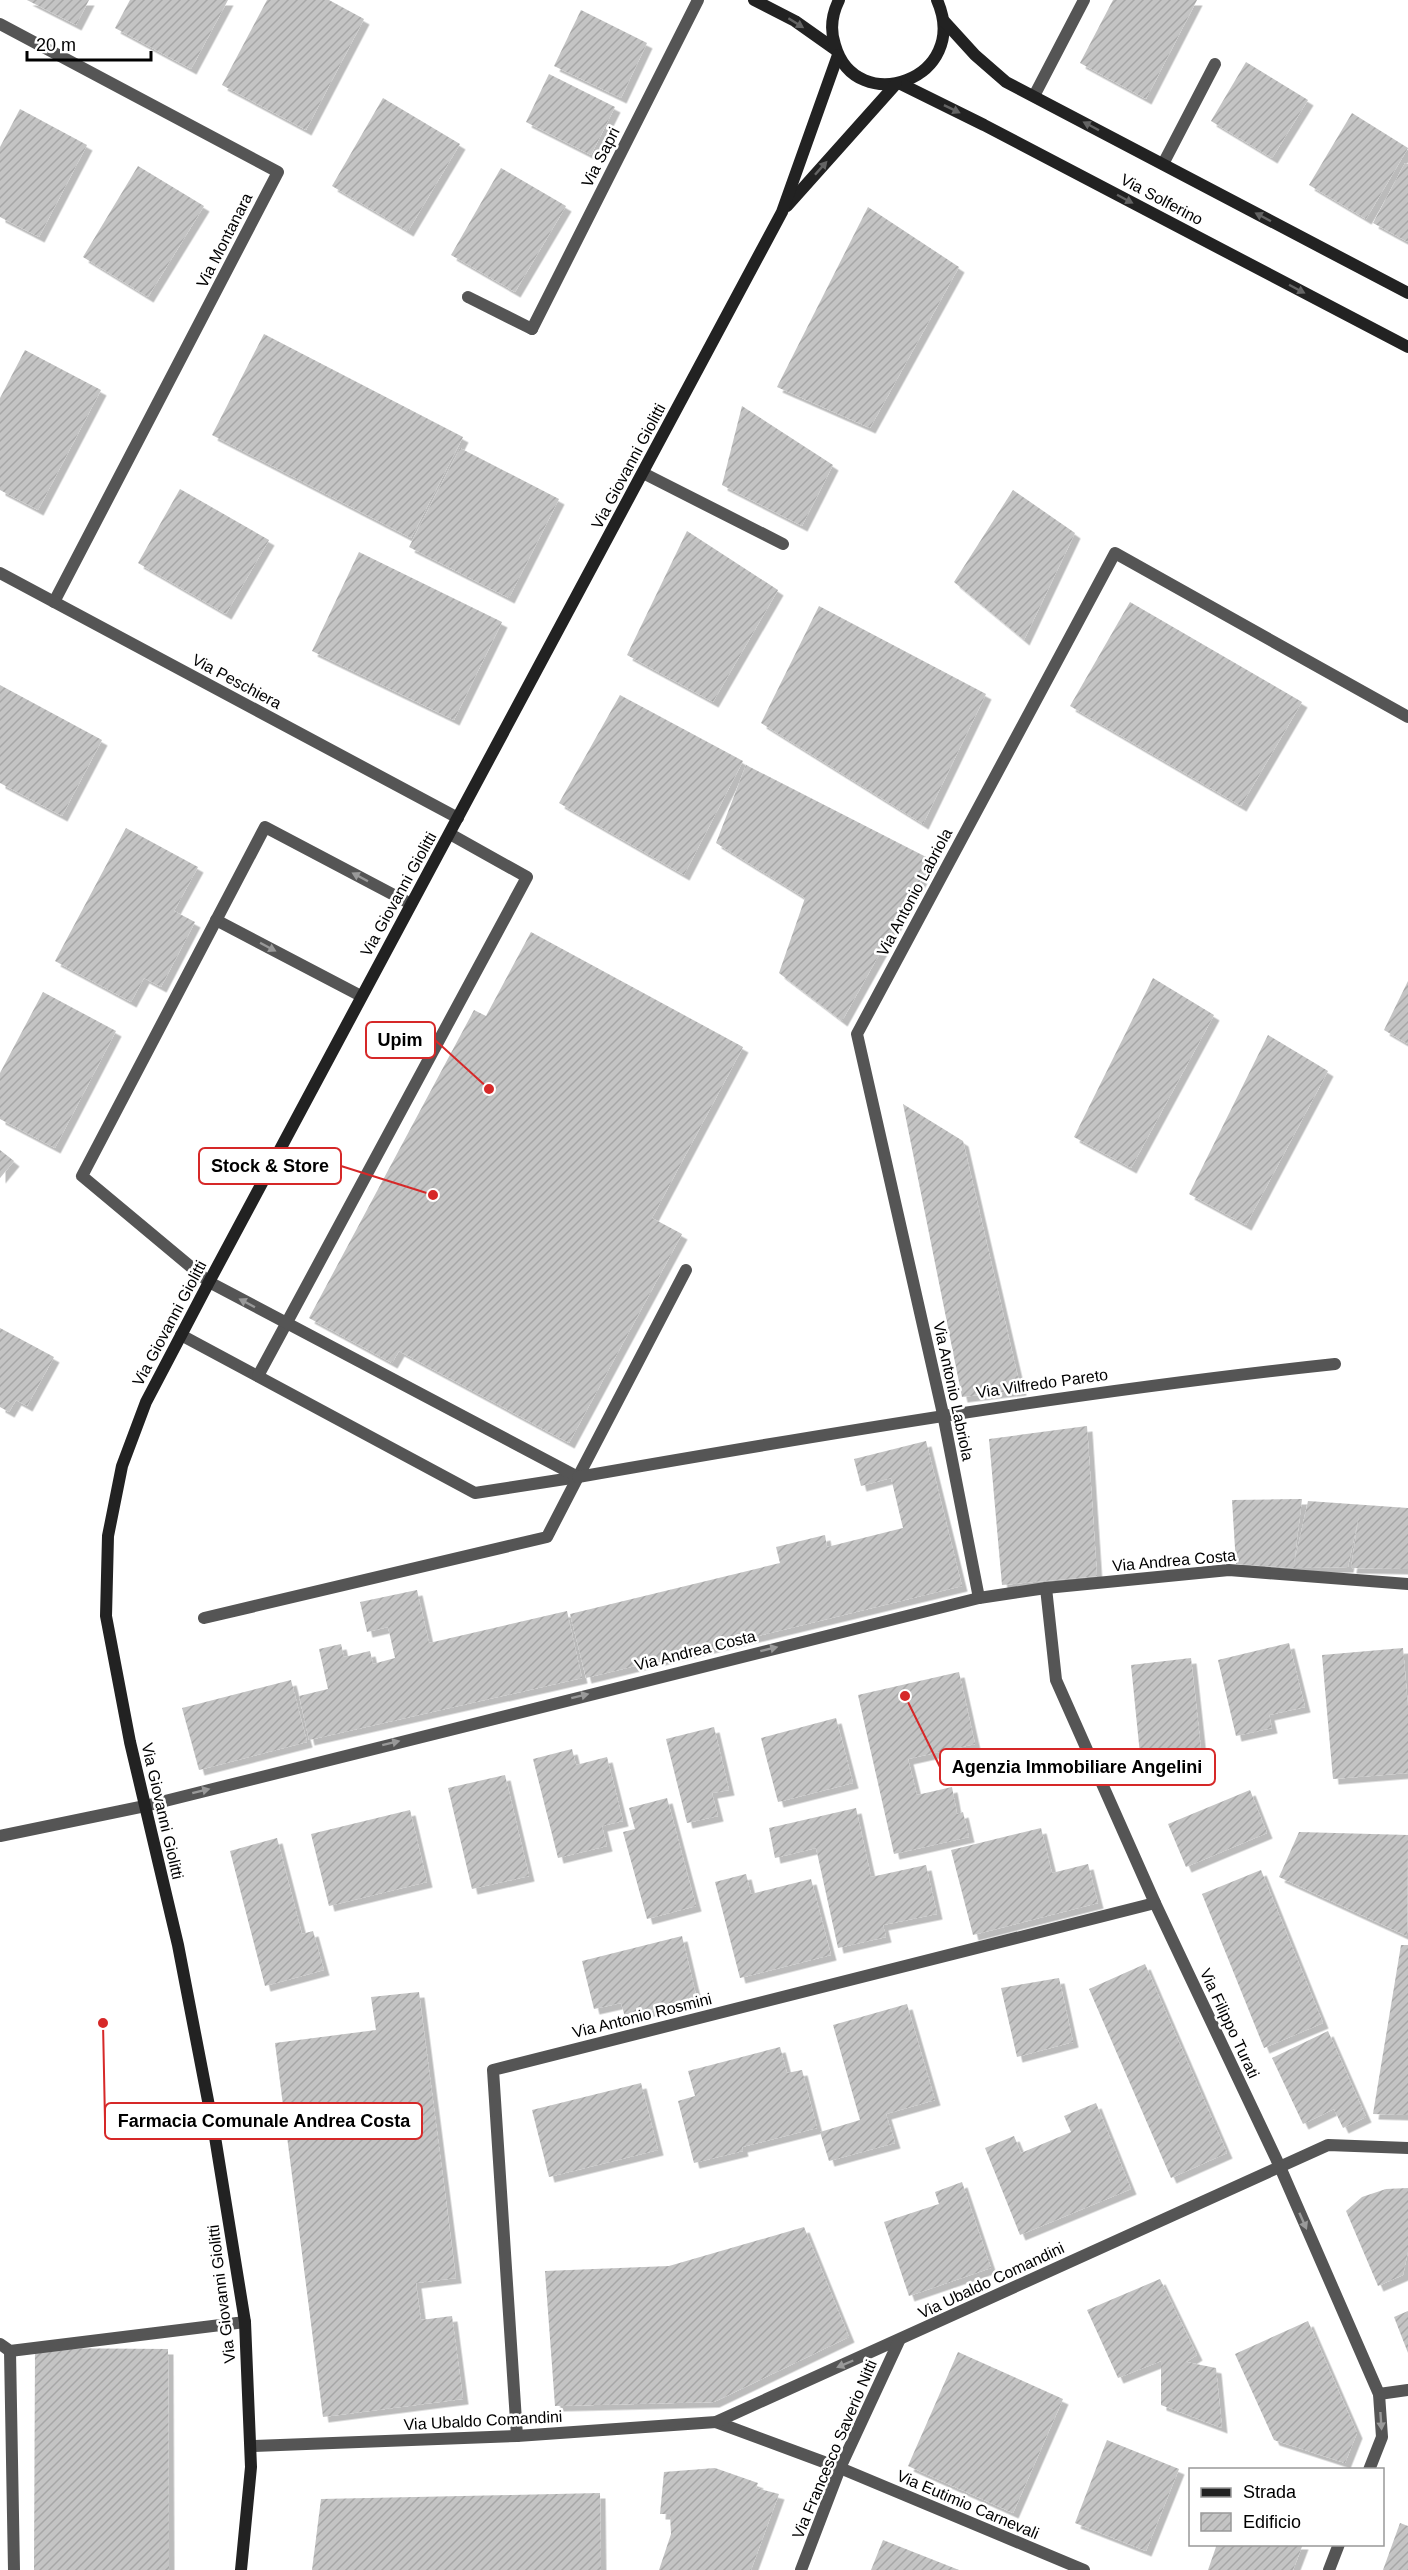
<svg xmlns="http://www.w3.org/2000/svg" width="1408" height="2570" font-family="Arial,sans-serif">
<defs>
<pattern id="building-hatch" width="6" height="6" patternUnits="userSpaceOnUse" patternTransform="scale(1.5)"><rect width="6" height="6" fill="#c4c4c4"/><path d="M-1 1l2-2M0 6l6-6M5 7l2-2" fill="none" stroke="#a7a7a7"/></pattern>
<filter id="shadow"><feDropShadow dx="5.5" dy="5.5" stdDeviation="0" flood-color="#0004"/></filter>
</defs>
<rect width="100%" height="100%" fill="#fff"/>
<g fill="url(#building-hatch)" filter="url(#shadow)">
<path d="M27,0H89L76,25Z"/>
<path d="M130,0H228L191,69L115,28Z"/>
<path d="M267,0H329L364,19L306,130L222,85Z"/>
<path d="M1113,0H1197L1146,99L1080,63Z"/>
<path d="M581,10L647,43L621,98L554,66Z"/>
<path d="M1246,62L1308,100L1272,158L1211,121Z"/>
<path d="M549,74L615,107L591,155L526,122Z"/>
<path d="M383,98L460,144L408,231L332,186Z"/>
<path d="M20,109L87,145L39,237L0,217V147Z"/>
<path d="M1352,113L1408,148L1366,219L1309,185Z"/>
<path d="M1405,163L1408,164V242L1373,223Z"/>
<path d="M138,166L204,206L148,297L83,257Z"/>
<path d="M501,168L566,206L515,292L451,255Z"/>
<path d="M868,207L959,267L870,428L777,387Z"/>
<path d="M264,334L463,437L411,538L212,435Z"/>
<path d="M25,350L101,390L38,510L0,490V398Z"/>
<path d="M742,406L833,465L802,526L722,485Z"/>
<path d="M460,448L559,499L509,598L409,547Z"/>
<path d="M180,489L269,540L226,614L138,563Z"/>
<path d="M1013,490L1075,533L1024,640L954,582Z"/>
<path d="M687,531L778,590L713,702L627,655Z"/>
<path d="M359,552L502,622L454,720L312,651Z"/>
<path d="M1130,602L1302,702L1241,806L1070,706Z"/>
<path d="M819,606L986,694L923,824L761,723Z"/>
<path d="M0,685L102,740L62,816L0,783Z"/>
<path d="M620,695L743,761L684,875L559,803Z"/>
<path d="M746,765L932,860L842,1021L779,973L805,898L716,843Z"/>
<path d="M126,828L198,867L174,911L195,922L161,987L144,978L131,1002L55,961Z"/>
<path d="M531,932L743,1047L652,1218L682,1234L569,1443L399,1351L392,1363L309,1318L474,1010L486,1016Z"/>
<path d="M1153,978L1214,1015L1131,1168L1074,1137Z"/>
<path d="M1408,981V1044L1384,1030Z"/>
<path d="M43,992L116,1031L55,1148L0,1119V1073Z"/>
<path d="M1268,1035L1328,1071L1246,1225L1189,1194Z"/>
<path d="M903,1104L963,1141L1021,1390L962,1397Z"/>
<path d="M0,1150L14,1161L0,1178Z"/>
<path d="M0,1328L54,1357L27,1406L16,1400L9,1412L0,1407Z"/>
<path d="M1087,1426L1097,1576L1002,1585L989,1439Z"/>
<path d="M926,1441L962,1586L586,1678L570,1614L780,1563L776,1547L825,1535L827,1547L903,1528L891,1478L861,1486L854,1459Z"/>
<path d="M1302,1499L1294,1564L1308,1501L1408,1508V1569L1351,1568L1359,1515L1348,1567L1294,1568L1236,1564L1232,1500Z"/>
<path d="M417,1590L429,1643L567,1611L582,1678L309,1740L299,1696L328,1689L319,1649L341,1644L344,1657L370,1651L373,1664L395,1658L388,1627L367,1632L360,1602Z"/>
<path d="M1289,1643L1305,1707L1269,1715L1272,1728L1236,1736L1218,1660Z"/>
<path d="M1403,1648L1408,1707V1773L1333,1779L1322,1655Z"/>
<path d="M1191,1658L1203,1767L1142,1774L1131,1665Z"/>
<path d="M959,1672L975,1744L908,1759L917,1795L952,1787L957,1814L963,1812L969,1837L894,1854L858,1695Z"/>
<path d="M291,1680L307,1742L199,1770L182,1708Z"/>
<path d="M836,1718L853,1783L778,1802L761,1738Z"/>
<path d="M714,1727L729,1790L712,1793L718,1816L687,1823L666,1739Z"/>
<path d="M572,1749L576,1765L607,1757L623,1821L602,1826L607,1846L558,1858L533,1759Z"/>
<path d="M505,1775L529,1876L472,1889L448,1788Z"/>
<path d="M1250,1790L1267,1833L1186,1867L1168,1824Z"/>
<path d="M667,1798L696,1906L647,1919L623,1832L635,1829L629,1808Z"/>
<path d="M856,1808L871,1877L926,1865L937,1914L883,1925L886,1937L838,1948L816,1848L775,1858L769,1828Z"/>
<path d="M410,1810L427,1882L329,1906L311,1834Z"/>
<path d="M1041,1828L1052,1873L1088,1864L1098,1903L973,1935L951,1850Z"/>
<path d="M1299,1832L1408,1835L1407,1936L1279,1877Z"/>
<path d="M277,1838L302,1934L313,1931L324,1970L265,1986L230,1851Z"/>
<path d="M1261,1870L1323,2023L1264,2048L1202,1894Z"/>
<path d="M746,1874L751,1894L811,1879L831,1955L740,1978L715,1882Z"/>
<path d="M682,1936L697,1999L625,2017L621,2003L594,2009L582,1961Z"/>
<path d="M1401,1945H1408V2115L1373,2114Z"/>
<path d="M1145,1964L1227,2153L1171,2178L1089,1989Z"/>
<path d="M1059,1978L1073,2042L1017,2057L1001,1988Z"/>
<path d="M419,1992L456,2278L416,2283L421,2320L452,2316L463,2399L323,2417L275,2043L376,2030L371,1997Z"/>
<path d="M907,2004L935,2100L886,2114L895,2143L829,2161L820,2132L860,2120L833,2025Z"/>
<path d="M1328,2031L1366,2117L1343,2128L1334,2109L1303,2124L1272,2058Z"/>
<path d="M780,2047L787,2073L802,2070L817,2128L742,2147L743,2151L694,2163L678,2101L695,2096L688,2071Z"/>
<path d="M641,2083L658,2150L549,2177L532,2110Z"/>
<path d="M1096,2103L1131,2189L1020,2235L985,2148L1014,2136L1021,2153L1071,2132L1064,2116Z"/>
<path d="M962,2182L991,2268L909,2296L884,2222L939,2204L935,2192Z"/>
<path d="M1408,2188V2251L1403,2275L1378,2286L1346,2211L1362,2197L1386,2189Z"/>
<path d="M804,2227L849,2337L714,2402L555,2406L545,2271L669,2266Z"/>
<path d="M1160,2279L1197,2355L1186,2362L1216,2368L1222,2428L1161,2405V2361L1118,2378L1087,2310Z"/>
<path d="M1408,2311V2353L1394,2317Z"/>
<path d="M1308,2321L1357,2433L1345,2463L1274,2440L1235,2354Z"/>
<path d="M35,2348L168,2349L169,2570H34Z"/>
<path d="M958,2352L1063,2399L1013,2513L908,2466Z"/>
<path d="M1107,2440L1179,2469L1146,2551L1075,2523Z"/>
<path d="M715,2468L758,2483L756,2488L779,2494L751,2570H659L671,2534L670,2514H660L664,2472Z"/>
<path d="M600,2493L601,2570H312L321,2499Z"/>
<path d="M1400,2523L1408,2526V2570H1383Z"/>
<path d="M883,2540L959,2570H871Z"/>
<path d="M1217,2544H1303L1293,2570H1208Z"/>
</g>
<g fill="none" stroke-linecap="round" stroke-linejoin="round">
<g stroke="#555" stroke-width="12">
<path d="M1034,96L1084,0"/>
<path d="M1163,164L1215,64"/>
<path d="M468,297L532,329"/>
<path d="M643,473L783,544"/>
<path d="M216,920L361,996"/>
<path d="M181,1335L475,1493L578,1477L686,1270"/>
<path d="M258,1376L527,877L450,834"/>
<path d="M204,1618L547,1537L578,1477L209,1282L82,1176L265,827L411,904"/>
<path d="M0,2344L10,2351L245,2322"/>
<path d="M10,2351L14,2570"/>
</g>
<g stroke="#555" stroke-width="12">
<path d="M0,24L278,172L54,602"/>
<path d="M532,329L698,0"/>
<path d="M0,573L458,818"/>
<path d="M578,1477C830,1433 1081,1391 1335,1364"/>
<path d="M1046,1588L1056,1680L1155,1903L1280,2167L1379,2394L1382,2437L1369,2470"/>
<path d="M979,1598L943,1414L857,1034L1115,553L1408,717"/>
<path d="M0,1836L145,1806L979,1598L1046,1588L1229,1570L1408,1584"/>
<path d="M1379,2394L1408,2390"/>
<path d="M716,2422L840,2468L1084,2570"/>
<path d="M517,2436L493,2070L1155,1903"/>
<path d="M251,2446L517,2436L716,2422L1328,2145L1408,2148"/>
<path d="M801,2570L840,2468L899,2341"/>
<path d="M1329,2570L1339,2544"/>
</g>
<g stroke="#222" stroke-width="12">
<path d="M754,0L795,21L836,50"/>
<path d="M839,0C832,14 830,30 835,45C856,119 972,79 937,0"/>
<path d="M944,21L975,55L1006,82L1408,293"/>
<path d="M899,83L984,125L1408,347"/>
<path d="M787,206L896,84"/>
<path d="M241,2570L251,2467L245,2322L215,2137L178,1945L130,1742L106,1616L108,1536L122,1466L146,1402L209,1282L782,212L838,55"/>
</g>
</g>
<defs><path id="oneway-solid" d="M-6-.8H1V-3.2L6.5 0L1 3.2V.8H-6Z" transform="scale(1.5)"/></defs>
<g fill="#646464">
<use href="#oneway-solid" transform="translate(796 23) rotate(32)"/>
<use href="#oneway-solid" transform="translate(952 109) rotate(26)"/>
<use href="#oneway-solid" transform="translate(1091 126) rotate(-152)"/>
<use href="#oneway-solid" transform="translate(821 168) rotate(-48)"/>
<use href="#oneway-solid" transform="translate(1125 199) rotate(28)"/>
<use href="#oneway-solid" transform="translate(1263 217) rotate(-152)"/>
<use href="#oneway-solid" transform="translate(1297 289) rotate(28)"/>
</g>
<g fill="#999">
<use href="#oneway-solid" transform="translate(360 877) rotate(-152)"/>
<use href="#oneway-solid" transform="translate(268 947) rotate(28)"/>
<use href="#oneway-solid" transform="translate(247 1303) rotate(-152)"/>
<use href="#oneway-solid" transform="translate(769 1649) rotate(-14)"/>
<use href="#oneway-solid" transform="translate(580 1696) rotate(-14)"/>
<use href="#oneway-solid" transform="translate(391 1743) rotate(-14)"/>
<use href="#oneway-solid" transform="translate(201 1791) rotate(-14)"/>
<use href="#oneway-solid" transform="translate(1303 2221) rotate(66)"/>
<use href="#oneway-solid" transform="translate(845 2364) rotate(157)"/>
<use href="#oneway-solid" transform="translate(1381 2421) rotate(86)"/>
</g>
<g text-anchor="middle" stroke-width="5" stroke-linejoin="round" paint-order="stroke">
<g font-size="16" fill="#000" stroke="#fff">
<text transform="translate(600 157) rotate(-63)" y="6">Via Sapri</text>
<text transform="translate(1162 199) rotate(28)" y="6">Via Solferino</text>
<text transform="translate(224 240) rotate(-63)" y="6">Via Montanara</text>
<text transform="translate(628 466) rotate(-62)" y="6">Via Giovanni Giolitti</text>
<text transform="translate(237 681) rotate(28)" y="6">Via Peschiera</text>
<text transform="translate(914 892) rotate(-62)" y="6">Via Antonio Labriola</text>
<text transform="translate(398 894) rotate(-61)" y="6">Via Giovanni Giolitti</text>
<text transform="translate(169 1323) rotate(-62)" y="6">Via Giovanni Giolitti</text>
<text transform="translate(1042 1383) rotate(-8)" y="6">Via Vilfredo Pareto</text>
<text transform="translate(954 1391) rotate(78)" y="6">Via Antonio Labriola</text>
<text transform="translate(1174 1560) rotate(-5)" y="6">Via Andrea Costa</text>
<text transform="translate(695 1650) rotate(-14)" y="6">Via Andrea Costa</text>
<text transform="translate(163 1811) rotate(77)" y="6">Via Giovanni Giolitti</text>
<text transform="translate(642 2015) rotate(-14)" y="6">Via Antonio Rosmini</text>
<text transform="translate(1230 2023) rotate(65)" y="6">Via Filippo Turati</text>
<text transform="translate(991 2280) rotate(-25)" y="6">Via Ubaldo Comandini</text>
<text transform="translate(221 2294) rotate(-97)" y="6">Via Giovanni Giolitti</text>
<text transform="translate(483 2420) rotate(-3)" y="6">Via Ubaldo Comandini</text>
<text transform="translate(834 2449) rotate(-67)" y="6">Via Francesco Saverio Nitti</text>
<text transform="translate(968 2504) rotate(23)" y="6">Via Eutimio Carnevali</text>
</g>
</g>
<path fill="none" stroke="#d62828" stroke-width="2" d="M489 1089L435 1040M433 1195L341 1166M905 1696L940 1767M103 2023L105 2121"/>
<g fill="#d62828" stroke="#fff" stroke-width="2">
<circle cx="489" cy="1089" r="6"/>
<circle cx="433" cy="1195" r="6"/>
<circle cx="905" cy="1696" r="6"/>
<circle cx="103" cy="2023" r="6"/>
</g>
<g fill="#fff" stroke="#d62828" stroke-width="2">
<rect x="366" y="1022" width="69" height="36" rx="6"/>
<rect x="199" y="1148" width="142" height="36" rx="6"/>
<rect x="940" y="1749" width="275" height="36" rx="6"/>
<rect x="105" y="2103" width="317" height="36" rx="6"/>
</g>
<g font-size="18" text-anchor="middle" font-weight="bold" fill="#000">
<text x="400" y="1046">Upim</text>
<text x="270" y="1172">Stock &amp; Store</text>
<text x="1077" y="1773">Agenzia Immobiliare Angelini</text>
<text x="264" y="2127">Farmacia Comunale Andrea Costa</text>
</g>
<rect x="1189" y="2468" width="195" height="78" fill="#ffffff" stroke="#999999" stroke-width="1.5"/>
<rect x="1201" y="2488" width="30" height="9" fill="#222222" stroke="#999999" stroke-width="1.5"/>
<text x="1243" y="2498" font-size="18" fill="#000000">Strada</text>
<rect x="1201" y="2513" width="30" height="18" fill="url(#building-hatch)" stroke="#999999" stroke-width="1.5"/>
<text x="1243" y="2528" font-size="18" fill="#000000">Edificio</text>
<path d="M27 51v9h124v-9" fill="none" stroke="#000000" stroke-width="3"/>
<text x="36" y="51" font-size="18" fill="#000000" stroke="#ffffff" stroke-width="4.5" paint-order="stroke">20 m</text>
</svg>
